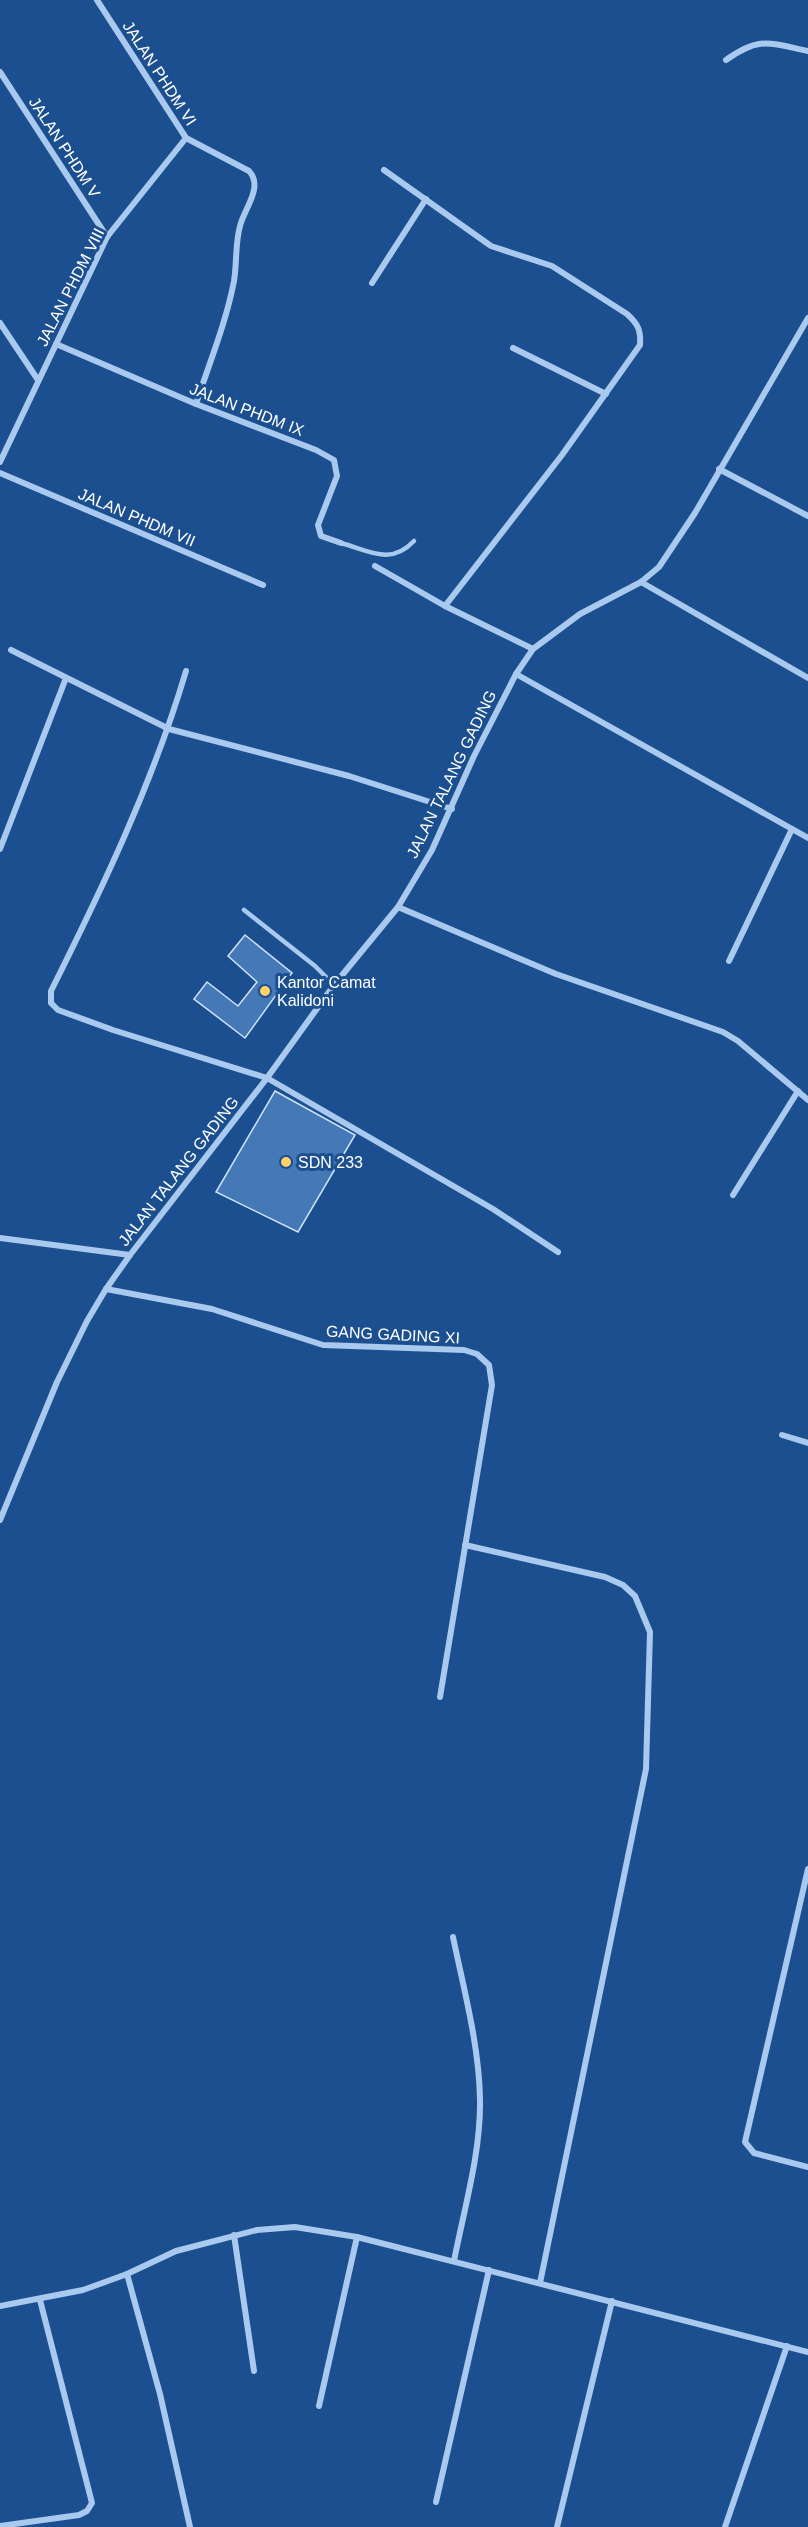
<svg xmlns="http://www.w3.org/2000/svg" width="808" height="2527" font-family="Helvetica,sans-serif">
<rect width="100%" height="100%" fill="#1b4f8f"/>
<g fill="#4478b7" stroke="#cfe3fa" stroke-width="1.5">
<path d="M245,935L292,973L245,1038L194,999L207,982L238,1006L257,982L228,956Z"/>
<path d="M275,1091L355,1135L298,1232L216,1192Z"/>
</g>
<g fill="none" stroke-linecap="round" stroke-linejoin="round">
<g stroke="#a9c9ee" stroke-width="4.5">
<path d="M341,543C370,551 390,566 414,541"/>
<path d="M244,910L315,966L334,985"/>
</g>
<g stroke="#a9c9ee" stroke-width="6">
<path d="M97,0L186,138L249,171C264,187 244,209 240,226C235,244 237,263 234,281C226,323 209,364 196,404"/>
<path d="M726,60C760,36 769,43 808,51"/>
<path d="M0,72L107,237"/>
<path d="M384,170L491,246L552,266L627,314C638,324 641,330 640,345L562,455L445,606"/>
<path d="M372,283L426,199"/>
<path d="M0,323L38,380"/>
<path d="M56,344L196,404L316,450L334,460L337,476L318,525L321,536L341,543"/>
<path d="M513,348L606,394"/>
<path d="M0,462L107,237L186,138"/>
<path d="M719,469L808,516"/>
<path d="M0,473L263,585"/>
<path d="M375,566L445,606L533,649"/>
<path d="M641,582L808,678"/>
<path d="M11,650L169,729L349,776L452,809"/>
<path d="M186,671C153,782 103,887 51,991V1003L58,1010L113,1030L267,1078L493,1209L558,1252"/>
<path d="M516,674L808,838"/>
<path d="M0,849L66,678"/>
<path d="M398,907L556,974L723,1032L738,1041L808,1100"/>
<path d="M729,961L792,829"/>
<path d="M733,1195L798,1091"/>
<path d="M0,1238L130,1255"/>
<path d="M106,1289L212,1309L323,1345L464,1350L477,1354L489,1365L492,1385L440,1697"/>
<path d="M782,1435L808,1443"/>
<path d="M0,1520L57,1382L87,1321L106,1289L130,1255L267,1078L334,985L398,907L432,850L474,756L516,674L533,649L580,614L641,582L659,567L695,513L808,318"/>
<path d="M465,1545L605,1577L623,1585L635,1596L650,1632L646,1769L540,2283"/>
<path d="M808,1869L745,2142L754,2153L808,2167"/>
<path d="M453,1937C464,1990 479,2045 480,2099C481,2153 464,2209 454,2261"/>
<path d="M234,2235L254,2371"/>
<path d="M127,2274L160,2394L190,2527"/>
<path d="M0,2306L83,2290L127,2274L176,2251L257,2230L295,2227L357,2237L808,2352"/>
<path d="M319,2406L357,2237"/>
<path d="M436,2502L489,2270"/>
<path d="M0,2526L79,2515L87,2511L92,2503L40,2300"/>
<path d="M557,2527L612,2301"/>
<path d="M725,2527L787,2346"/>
</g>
</g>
<g fill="#ffd166" stroke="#1b4f8f" stroke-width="2">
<circle cx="265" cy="991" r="6"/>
<circle cx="286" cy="1162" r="6"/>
</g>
<g text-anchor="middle" stroke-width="6" stroke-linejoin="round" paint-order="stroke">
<g font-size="16" fill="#fff" stroke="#1b4f8f">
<text transform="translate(160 73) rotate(57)" y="6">JALAN PHDM VI</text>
<text transform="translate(65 147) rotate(57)" y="6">JALAN PHDM V</text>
<text transform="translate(70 287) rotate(-63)" y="6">JALAN PHDM VIII</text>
<text transform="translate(247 409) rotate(21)" y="6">JALAN PHDM IX</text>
<text transform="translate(137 517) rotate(23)" y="6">JALAN PHDM VII</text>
<text transform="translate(451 774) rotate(-64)" y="6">JALAN TALANG GADING</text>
<text transform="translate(178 1171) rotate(-52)" y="6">JALAN TALANG GADING</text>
<text transform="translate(393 1334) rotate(3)" y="6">GANG GADING XI</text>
</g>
<g font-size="16" fill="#fff" stroke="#1b4f8f" text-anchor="start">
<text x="277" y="988">Kantor Camat<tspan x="277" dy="18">Kalidoni</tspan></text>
<text x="298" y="1168">SDN 233</text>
</g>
</g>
</svg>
